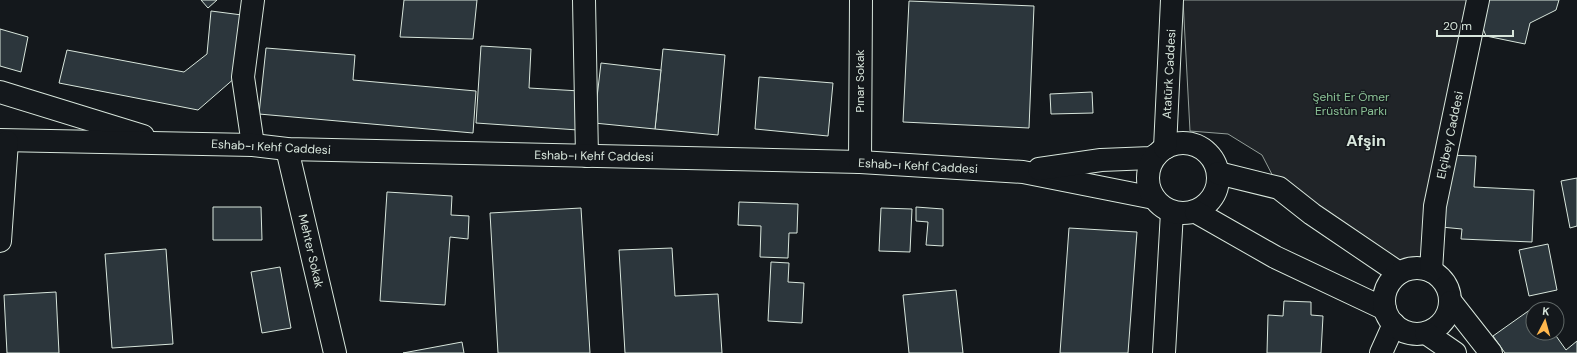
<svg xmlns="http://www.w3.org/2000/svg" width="1577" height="353" font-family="'DM Sans',sans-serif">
<rect width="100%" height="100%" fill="#14181c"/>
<path fill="#202428" stroke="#939e99" d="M1183,0H1478L1421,268H1410L1399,273L1279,188L1262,155L1228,134L1190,131Z"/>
<g fill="#2c363c" stroke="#d8e6dc">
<path d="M201,0H217L208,8Z"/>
<path d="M404,0H477L473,39L400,37Z"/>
<path d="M1487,0H1559L1556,10L1530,23L1525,44L1486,36L1482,26Z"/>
<path d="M909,1L1034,6L1029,128L903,122Z"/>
<path d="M211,11L242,15L236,77L198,110L59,83L67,50L184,72L207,54Z"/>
<path d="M0,29L28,37L21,72L0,66Z"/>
<path d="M481,46L531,49L529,88L580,91L578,130L476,123Z"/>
<path d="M266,48L355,55L353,80L476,91L473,133L259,114Z"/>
<path d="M663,49L725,55L718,135L655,129Z"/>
<path d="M601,63L661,70L655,129L594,123Z"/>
<path d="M759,77L833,83L828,136L755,129Z"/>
<path d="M1092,92L1093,113L1051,114L1050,94Z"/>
<path d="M1448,155L1476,156L1474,187L1534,190L1532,242L1461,239L1462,229L1441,227Z"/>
<path d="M1577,178V226L1570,228L1561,181Z"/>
<path d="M387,192L452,196L451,215L469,216L468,239L450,237L445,305L380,301Z"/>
<path d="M739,202L798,204L797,233H789L788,258L760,257L761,226L738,225Z"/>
<path d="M213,207H261L262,240H213Z"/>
<path d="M916,207L943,209V246L926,245L928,222L916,221Z"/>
<path d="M581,208L590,353H498L490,213Z"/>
<path d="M881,208L912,209L910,252L879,251Z"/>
<path d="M1069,228L1137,232L1128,353H1060Z"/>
<path d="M1548,244L1557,290L1529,296L1519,250Z"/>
<path d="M672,248L675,296L718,294L722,353H625L619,250Z"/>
<path d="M166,249L173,344L112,348L105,254Z"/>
<path d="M771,262L789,263L788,282L804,283L802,323L768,321Z"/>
<path d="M280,267L291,328L262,333L251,272Z"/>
<path d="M956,290L963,353H909L903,295Z"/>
<path d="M56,292L59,353H7L4,295Z"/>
<path d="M1284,301L1311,302V315L1323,316L1321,353H1267L1268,315L1283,316Z"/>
<path d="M1534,307L1535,309H1533V333H1554L1566,350L1577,341V353H1505L1493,336Z"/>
<path d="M462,342L464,353H403Z"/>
</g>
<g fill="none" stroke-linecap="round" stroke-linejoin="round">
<g stroke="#d8e6dc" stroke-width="24">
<g id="minor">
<path d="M253,0L243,77L253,145"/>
<path d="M584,0L587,156"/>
<path d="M0,92L143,136"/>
<path d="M0,140L253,145L287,149L860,162L1023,172L1154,198"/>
<path d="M287,149L335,353"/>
<path d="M860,162L861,0"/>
<path d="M1039,169L1101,160L1151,158L1156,155"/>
<path d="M0,241L7,142"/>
<path d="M1164,353L1172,212"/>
<path d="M1381,353L1394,324"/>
</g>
</g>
<g stroke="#d8e6dc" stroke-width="24">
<g id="major">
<circle cx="1183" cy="178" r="35"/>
<path d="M1165,148L1172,0"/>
<path d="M1218,173L1279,188L1312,214L1399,273"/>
<path d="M1196,212L1275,257L1385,309"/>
<circle cx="1417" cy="301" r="33"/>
<path d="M1431,271L1435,206L1478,0"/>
<path d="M1451,302L1491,353"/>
<path d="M1426,333L1455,353"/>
</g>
</g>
<use href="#minor" stroke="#14181c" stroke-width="22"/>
<use href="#major" stroke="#14181c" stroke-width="22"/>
</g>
<g text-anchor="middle" stroke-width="3" stroke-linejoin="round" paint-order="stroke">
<g font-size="12" fill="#d8e6dc" stroke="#14181c">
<text transform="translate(1169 74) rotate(-87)" y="4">Atatürk Caddesi</text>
<text transform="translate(860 81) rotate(-90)" y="4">Pınar Sokak</text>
<text transform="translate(1450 135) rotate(-78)" y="4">Elçibey Caddesi</text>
<text transform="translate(271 147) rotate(3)" y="4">Eshab-ı Kehf Caddesi</text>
<text transform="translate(594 156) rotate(1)" y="4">Eshab-ı Kehf Caddesi</text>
<text transform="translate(918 166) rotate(3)" y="4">Eshab-ı Kehf Caddesi</text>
<text transform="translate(311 251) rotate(77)" y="4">Mehter Sokak</text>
</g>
<g font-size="12" fill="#8ac095" stroke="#14181c">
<text x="1351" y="101">Şehit Er Ömer<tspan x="1351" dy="14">Erüstün Parkı</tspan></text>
</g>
<g font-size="16" font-weight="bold" fill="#d8e6dc" stroke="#14181c">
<text x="1366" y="146">Afşin</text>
</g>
</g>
<g transform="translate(1545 321) rotate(6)"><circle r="19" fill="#14181c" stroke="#626a69"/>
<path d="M0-3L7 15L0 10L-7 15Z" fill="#ffb74d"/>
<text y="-6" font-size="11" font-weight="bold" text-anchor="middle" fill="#d8e6dc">K</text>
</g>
<path d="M1437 30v6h76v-6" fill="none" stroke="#d8e6dc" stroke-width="2"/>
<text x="1443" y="30" font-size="12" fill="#d8e6dc" stroke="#14181c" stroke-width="3" paint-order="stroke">20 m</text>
</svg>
